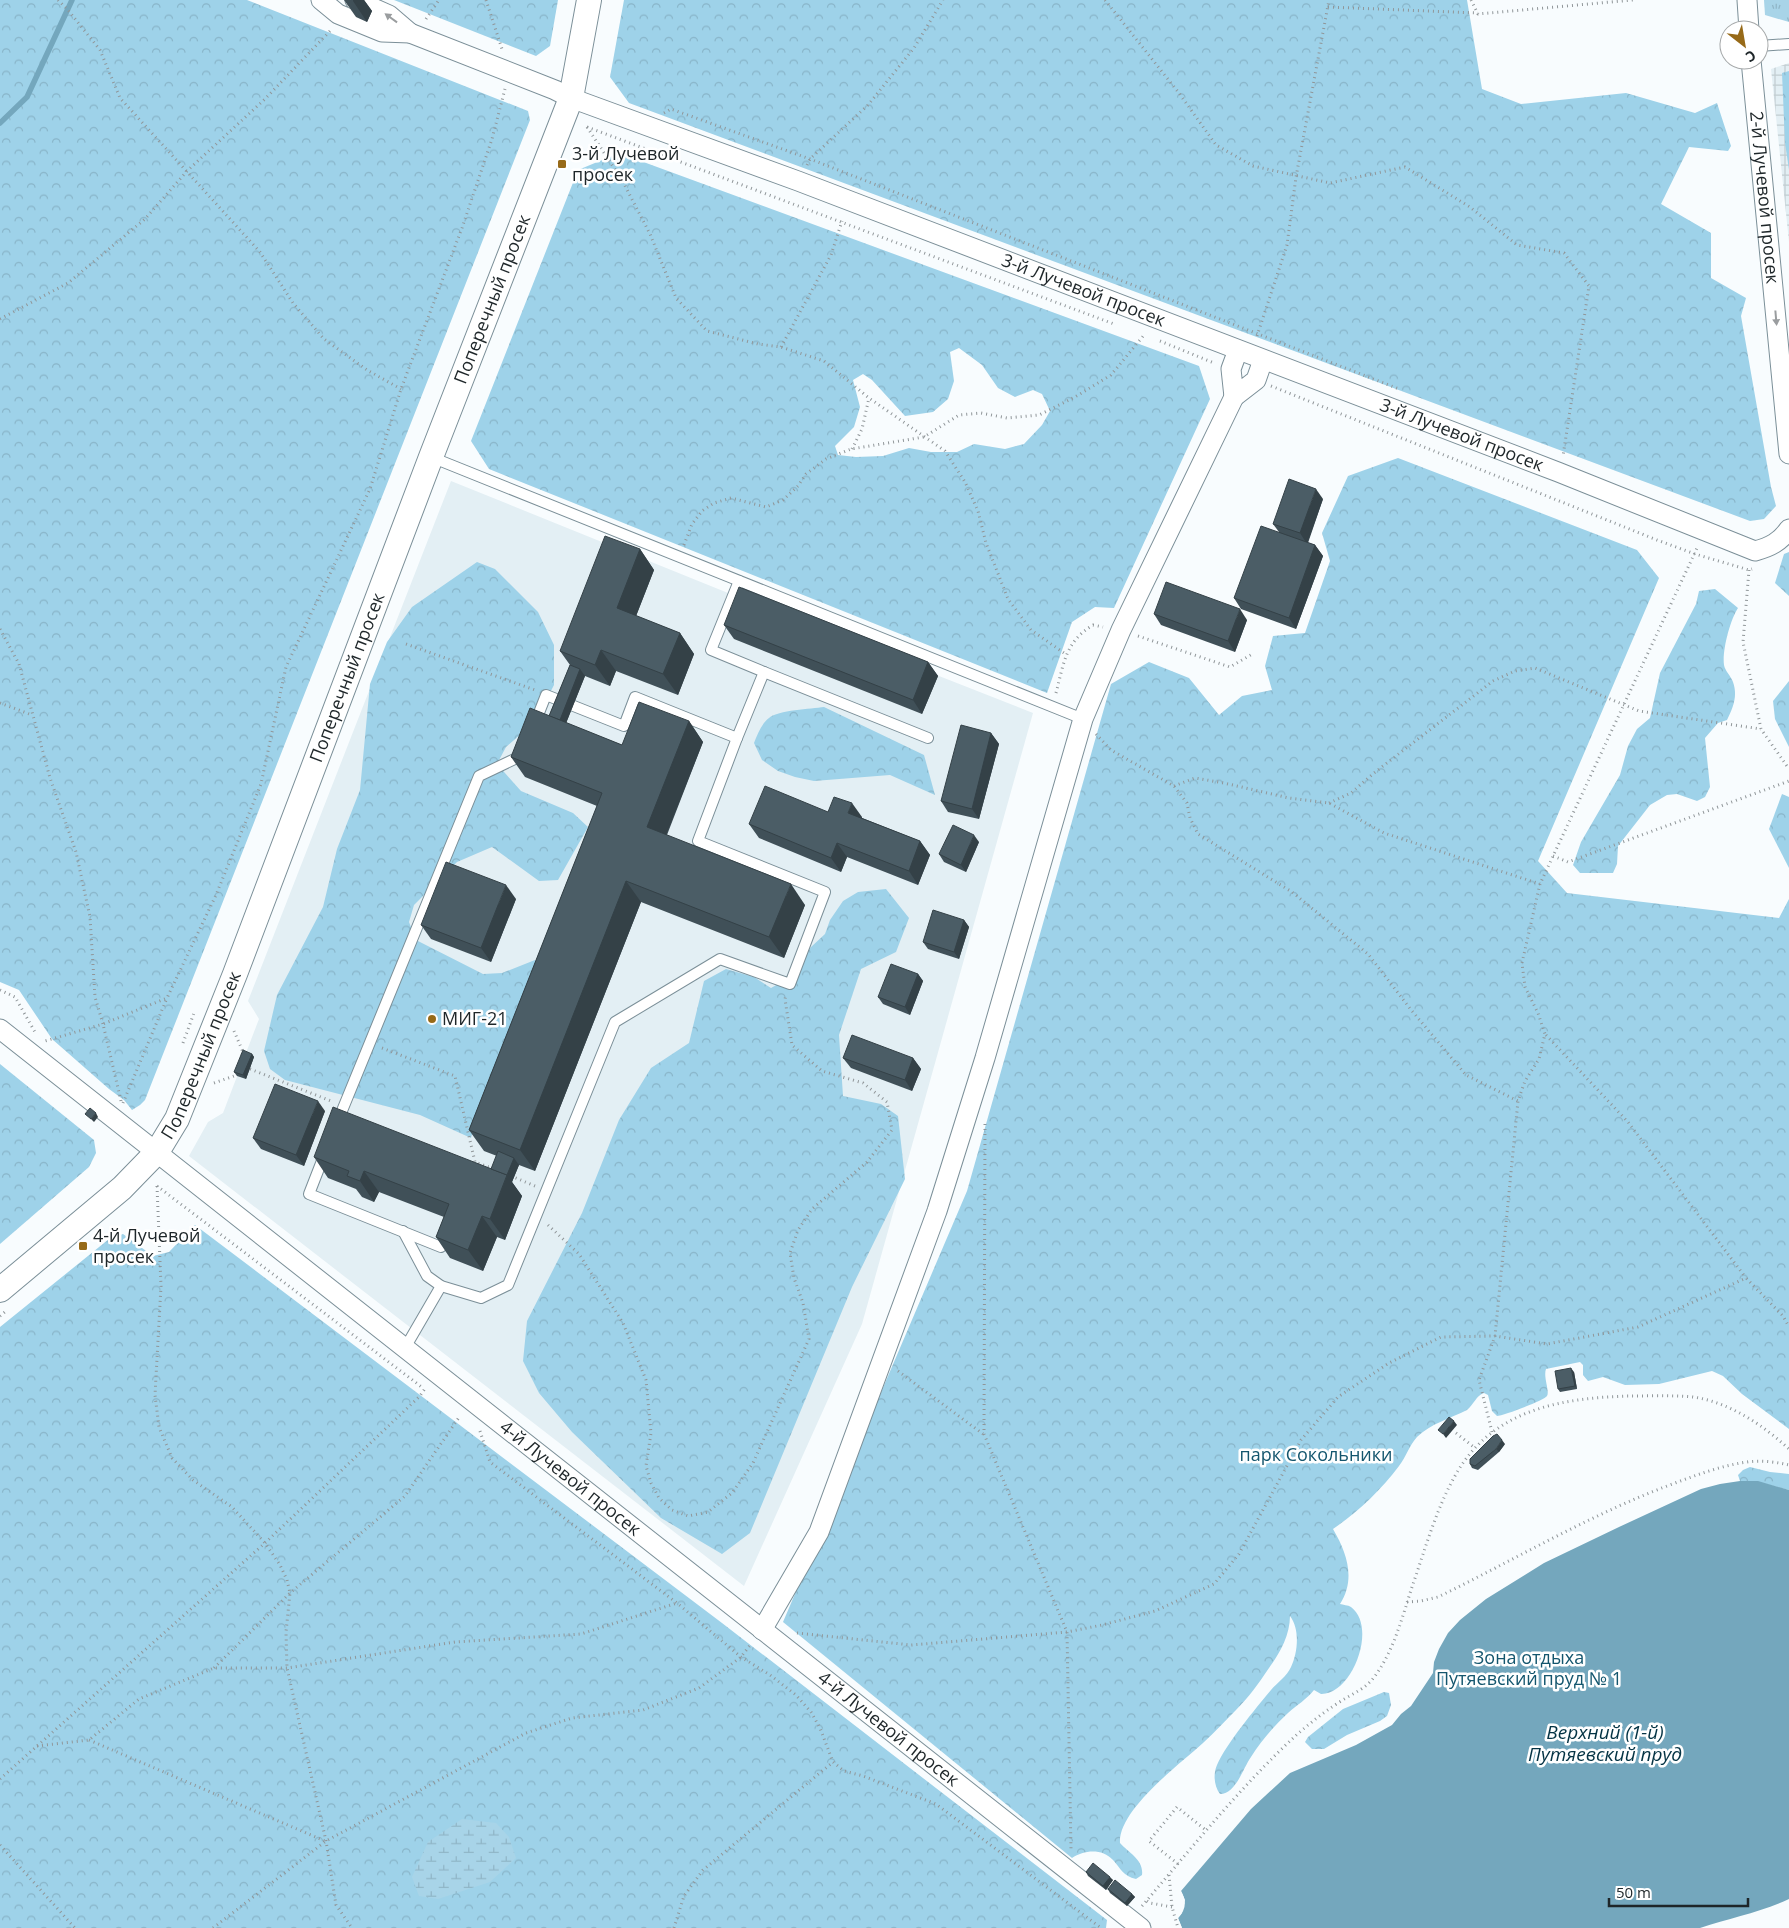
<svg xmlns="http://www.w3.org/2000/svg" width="1789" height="1928" font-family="'Open Sans',sans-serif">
<defs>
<pattern id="industrial-grid" width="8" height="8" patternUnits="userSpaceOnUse" patternTransform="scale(1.25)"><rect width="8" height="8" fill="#e3eff4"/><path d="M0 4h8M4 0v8" fill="none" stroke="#c2cdd1"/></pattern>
<pattern id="grass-tufts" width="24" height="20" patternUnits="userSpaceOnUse" patternTransform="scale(1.25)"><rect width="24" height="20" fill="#a8d4e8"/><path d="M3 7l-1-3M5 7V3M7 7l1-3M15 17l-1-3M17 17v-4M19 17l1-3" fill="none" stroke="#90b6c7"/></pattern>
<pattern id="forest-crowns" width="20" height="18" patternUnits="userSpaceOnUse" patternTransform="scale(1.25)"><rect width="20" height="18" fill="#9ed2e9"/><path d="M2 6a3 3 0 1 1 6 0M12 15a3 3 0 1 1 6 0" fill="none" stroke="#88b4c8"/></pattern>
<pattern id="wetland-marsh" width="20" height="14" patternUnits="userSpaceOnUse" patternTransform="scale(1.25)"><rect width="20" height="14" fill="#a8d4e8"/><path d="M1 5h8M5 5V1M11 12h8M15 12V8" fill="none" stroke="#90b6c7"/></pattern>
</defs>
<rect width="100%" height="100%" fill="#f8fcfe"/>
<path fill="#e3eff4" d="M451,481L733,595L1033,713L862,1324L744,1586L189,1156L208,1122L223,1113L259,1019L248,1001Z"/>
<path fill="url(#industrial-grid)" d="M1789,63V242L1771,69Z"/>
<path fill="url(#grass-tufts)" d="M1764,0H1789V22L1765,15Z"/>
<g fill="url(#forest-crowns)" fill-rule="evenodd">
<path d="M0,0H247L528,111L530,120L145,1100L140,1105L132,1110L124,1100L109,1089L52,1039L19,990L0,982Z"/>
<path d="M394,0H558L550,46L536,56Z"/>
<path d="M624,0H1467L1482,89L1521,104L1626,93L1695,113L1717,103L1731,146L1728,151L1689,147L1661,204L1711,233V278L1746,298L1741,316L1771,487L1776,506L1764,519L1750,521L629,103L610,77Z"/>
<path d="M1789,71V170L1785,143L1782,73Z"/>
<path d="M619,153L1199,366L1210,399L1114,608L1095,607L1072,622L1047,693L489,469L471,441L578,170ZM959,348L982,365L998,388L1015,397L1033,390L1042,394L1050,411L1042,425L1024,444L1005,449L974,444L957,452H931L909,448L883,456L856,457L838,455L835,446L854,427L860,407L853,380L863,374L872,380L905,416L933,412L948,399L954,381L950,352Z"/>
<path d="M1398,458L1637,550L1659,578L1538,861L1567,893L1779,918L1789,899V1429L1742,1394L1723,1376L1712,1371L1659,1384L1625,1385L1603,1377L1588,1381L1583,1375V1365L1580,1362L1546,1369C1543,1377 1550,1391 1547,1396C1545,1400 1503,1416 1497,1416L1492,1411L1488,1395L1484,1393C1476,1396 1474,1404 1467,1410C1451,1418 1430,1424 1417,1437C1409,1446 1406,1457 1399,1466C1380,1491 1359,1511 1333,1529C1347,1553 1356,1579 1340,1604C1343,1605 1348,1605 1351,1607C1378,1627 1352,1695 1321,1694L1314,1690C1307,1699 1297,1705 1288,1713C1274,1726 1261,1741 1251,1757C1243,1768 1236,1794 1220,1794C1214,1786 1213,1774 1217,1765C1226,1744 1256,1708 1271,1690C1277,1683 1287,1676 1291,1667C1298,1652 1300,1629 1290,1616C1290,1635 1280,1653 1269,1668C1259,1683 1248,1698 1236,1710C1225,1721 1215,1732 1203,1743C1180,1764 1118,1810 1120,1843C1129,1853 1144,1860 1142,1875L1136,1879C1123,1876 1121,1869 1113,1860C1102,1848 1084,1850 1072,1858L783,1622L967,1191L1111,684L1149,662L1189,678L1219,715L1242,696L1272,690L1265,666L1273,636L1305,633L1330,561L1322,533L1348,476Z"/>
<path d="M1789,552V596L1775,583L1784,554Z"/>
<path d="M477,562L495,569L538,612L554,645V685L535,722L506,747L497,764L521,791L573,813L588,827L558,880L539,881L492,847L457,862L414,905L409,922L416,940L483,974L502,973L535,960L547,973L482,1098L471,1138L420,1115L285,1080L270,1069L264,1051L277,995L323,907L337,849L360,790L370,684L387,642L412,607Z"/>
<path d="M1715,589L1738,608C1730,620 1722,651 1724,665C1725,671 1731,676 1733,682C1738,696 1733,708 1727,720L1718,723L1705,738L1710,787L1705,797L1697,801L1677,794L1667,795L1650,805L1618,846L1617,864L1613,873H1580L1573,865L1581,842L1620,775L1628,746L1637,729L1650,718L1660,673L1696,604L1699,591Z"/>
<path d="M1789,681V747L1775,719L1773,701Z"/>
<path d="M824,707L924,755L935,795L890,775L814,781L795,777L778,771L762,760L754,743C757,735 762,723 769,718C778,710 811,709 824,707Z"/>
<path d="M1782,794L1789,797V868L1769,829Z"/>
<path d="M886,889L909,918L896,952L861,969L839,1035L843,1096L881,1104L898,1116L905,1179L852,1287L750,1533L722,1554L661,1518L572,1432L539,1393L523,1361L527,1321L582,1213L619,1120L651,1068L689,1043L704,981L726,969L754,977L771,988L789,978L811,947L825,934L830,920L843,901L858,892Z"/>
<path d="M0,1064L94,1140L96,1153L89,1167L0,1244Z"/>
<path d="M195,1225L722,1623L1107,1920L1106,1928H0V1327L109,1239L123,1234L153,1256L169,1252ZM515,1858L501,1870L419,1896Z"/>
<path d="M1750,1467L1770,1472L1789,1474V1490L1758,1482L1740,1481L1738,1475L1743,1470Z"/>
<path d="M1384,1692L1389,1693L1391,1705L1387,1716L1380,1721L1347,1735L1324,1749H1312L1305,1742L1308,1737L1343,1709Z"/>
</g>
<path fill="url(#wetland-marsh)" d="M462,1819L496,1823L509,1837L516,1858L490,1882L438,1899L419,1896L412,1877L428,1842Z"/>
<path fill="#74a7bd" d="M1740,1481H1758L1789,1490V1899C1761,1912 1730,1918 1700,1928H1182L1178,1918C1186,1910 1187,1901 1181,1891L1251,1809L1290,1773L1356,1745L1392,1725L1401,1714L1411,1706L1433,1673L1434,1662L1439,1649L1448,1633L1460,1620L1486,1599L1544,1563L1619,1527L1701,1489L1720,1484Z"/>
<path fill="#f8fcfe" d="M1178,1891H1181L1185,1900L1182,1913L1178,1918L1182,1928L1177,1926L1175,1918L1180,1912L1183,1903Z"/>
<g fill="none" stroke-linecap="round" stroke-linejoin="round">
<path stroke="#74a7bd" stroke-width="5.5" d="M0,123L27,97L72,0"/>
<g stroke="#7b8f98" stroke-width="12">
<g id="service">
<path d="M1759,46L1789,44"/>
<path d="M431,457L1083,719"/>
<path d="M764,672L928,738"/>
<path d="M535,723L546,695L624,726L635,697L737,738L764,672L711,650L739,581"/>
<path d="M337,1123L479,776L521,756L522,753"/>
<path d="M325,1153L309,1194L441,1247"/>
<path d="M403,1231L427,1276L441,1286L481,1298L508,1285L615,1022L720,959L790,984L825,892L698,841L737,738"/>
<path d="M405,1348L441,1286"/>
</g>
</g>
<g stroke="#7b8f98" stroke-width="21">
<g id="minor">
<path d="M321,0L338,14L382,32L410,33L389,15L355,0"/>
<path d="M1747,0L1749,30"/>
<path id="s1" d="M410,33L555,90L571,98L798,181L1558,472L1755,551C1770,547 1780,542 1789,529"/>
<path id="s2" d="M1751,60L1789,454"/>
<path d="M1238,350L1231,369L1234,397L1256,380L1263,360"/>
<path id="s3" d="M0,1029L1141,1928"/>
<path d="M762,1630L819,1532L937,1211L985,1058L1083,719L1121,630L1234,397"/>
</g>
</g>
<g stroke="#7b8f98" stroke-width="26">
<g id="tertiary">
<path id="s4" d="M0,1290L122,1188L157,1152L177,1119L235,974L431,457L571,98L589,0"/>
</g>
</g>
<g stroke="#909699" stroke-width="3" stroke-dasharray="1 4" stroke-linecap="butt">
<path d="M58,0L68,10L100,50L120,98L260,252L293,303L324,339L367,370L401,389"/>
<path d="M486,0L502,49"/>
<path d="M1105,0L1179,93L1216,145L1253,166L1330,183L1405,167L1470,207L1517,245L1564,253L1589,286L1563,456"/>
<path d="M1471,0L1478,14L1633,0"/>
<path d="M1328,7L1478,13"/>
<path d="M426,19L439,0"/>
<path d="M664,113L671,109L810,159L1399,389"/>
<path d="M587,127L1114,324"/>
<path d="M587,127L622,180L650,234L676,298L707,331L758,344L781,347L824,361L869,398L945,451L965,482L978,511L986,543L1008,599L1031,630L1067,655"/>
<path d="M807,165L810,159L868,105L914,48L943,0"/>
<path d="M0,319L68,283L145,219L187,171L265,99L331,30"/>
<path d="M1257,336L1287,245L1296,177L1329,0"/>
<path d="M1160,341L1214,363"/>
<path d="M781,347L831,255L842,221"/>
<path d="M1271,386L1657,540L1695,554L1749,570L1752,569"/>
<path d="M852,449L862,429L869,398"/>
<path d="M684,545L692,524L702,511L714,503L731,498L766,507L783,500L798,486L806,474L826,459L851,449L924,437L959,415L981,413L1007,418L1039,415L1075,397L1111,375L1144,335"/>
<path d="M1749,570L1743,642L1761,729L1789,769"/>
<path d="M0,629L19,664L50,778L76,852L90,917L95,997L103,1024L45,1041"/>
<path d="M1138,636L1230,667L1254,653"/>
<path d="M406,644L535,690"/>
<path d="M1056,693C1064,663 1065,642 1093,625L1103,627"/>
<path d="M0,703L32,715"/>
<path d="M1096,734L1111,750L1174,786L1187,803L1190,818L1198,834L1292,892L1368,954L1412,1011L1466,1075L1518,1101"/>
<path d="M1174,786L1195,778L1224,783L1289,798L1329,803L1384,833L1540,884"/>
<path d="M1329,803L1351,793L1374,773L1493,681L1515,671L1535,668L1639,711L1761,729"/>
<path d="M1553,856L1568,862L1789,781"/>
<path d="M0,990L15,997L35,1032"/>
<path d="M234,1031L243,1052L242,1055"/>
<path d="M1546,1035L1628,1122L1746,1278"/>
<path d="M183,1043L194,1013"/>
<path d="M382,1048L455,1076L475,1162L494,1169"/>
<path d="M250,1069L331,1101"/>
<path d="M214,1083L234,1076L236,1070"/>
<path d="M121,1101L103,1024L167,998L216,895L261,784L286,667L370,489L401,389L462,228L492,139L505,89"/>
<path d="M123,1103L167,998"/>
<path d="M985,1124L984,1434L1067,1632L1071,1850"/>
<path d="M511,1176L535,1186"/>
<path d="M157,1186L423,1388"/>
<path d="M157,1186L161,1286L155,1395L159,1427L172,1458L193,1480L232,1507L265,1543L280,1565L287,1580L290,1593L286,1632L287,1668L326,1841L336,1905L352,1928"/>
<path d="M548,1225L579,1254L623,1323L646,1380L651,1433L646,1466L651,1483L659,1498L672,1510L688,1516L708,1512L732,1493L753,1463L809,1339L803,1303L794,1278L790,1253L798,1230L812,1209L867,1162L892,1130L887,1102L863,1083L822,1071L792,1045L785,999L786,995"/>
<path d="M0,1316L6,1311"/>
<path d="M898,1371L983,1434"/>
<path d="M480,1431L490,1462L677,1603L741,1657L770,1675L796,1695L811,1712L820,1728L833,1762L844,1771L863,1776L936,1804L1101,1928"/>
<path d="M1492,1432L1479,1380L1495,1336L1518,1101L1525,1081L1539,1059L1545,1034L1538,1013L1525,987L1522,963L1540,884L1698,546"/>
<path d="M1456,1433L1475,1448"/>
<path d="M1407,1602L1421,1601L1438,1597C1514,1560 1588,1516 1667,1486C1694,1476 1719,1466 1747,1462C1761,1460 1776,1462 1789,1465"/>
<path d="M797,1633L911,1645L1067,1632L1102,1625L1155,1611L1214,1584L1239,1554L1301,1440L1338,1397L1389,1363L1441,1337L1495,1336L1547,1344L1638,1327L1746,1278L1783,1316L1789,1327"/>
<path d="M214,1668L290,1593L405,1496L460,1416"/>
<path d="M89,1740L325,1841"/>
<path d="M37,1746L89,1740L139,1699L214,1668H287L455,1642L581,1634L677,1603"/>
<path d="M0,1779L265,1543L420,1396L426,1387"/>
<path d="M0,1845L75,1928"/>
<path d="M1178,1864L1149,1841L1177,1807L1207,1831"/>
<path d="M1169,1875L1172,1907L1178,1928"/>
<path d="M1147,1901L1150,1903L1172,1907"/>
<path d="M1142,1906C1190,1850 1237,1791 1291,1740C1305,1727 1321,1714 1338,1703C1351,1694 1365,1690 1375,1676C1394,1650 1402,1618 1412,1587C1426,1547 1439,1498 1463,1463C1501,1408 1565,1398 1628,1396C1649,1396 1671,1395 1693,1397C1729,1402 1763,1425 1789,1449"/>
<path d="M213,1928L326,1841L526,1733L572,1718L643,1710L699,1688L741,1657L751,1644"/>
<path d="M674,1928L684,1896L703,1870L833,1762"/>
</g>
<use href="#service" stroke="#fff" stroke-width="10"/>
<use href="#minor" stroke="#fff" stroke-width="19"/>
<use href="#tertiary" stroke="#fff" stroke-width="24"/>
</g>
<g fill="#405058">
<path d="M344,0H364L372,11L367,22L356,17Z"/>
<path d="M1323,499L1308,543L1315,545L1323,556L1296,629L1241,609L1234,598L1279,532L1273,524Z"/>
<path d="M640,549L654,570L636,616L680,633L694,654L678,695L616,671L610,686L585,676L566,723L622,745L689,721L703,742L667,835L805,905L784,958L641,902L535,1171L519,1165L512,1182L522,1196L505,1240L497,1237L483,1271L450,1258L436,1237L444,1217L379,1192L374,1202L362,1197L356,1189L328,1178L314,1157L491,1169L497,1156L484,1151L469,1130L597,806L525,777L511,757L549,716L570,665L560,651Z"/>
<path d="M1154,614L1247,620L1235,652L1161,625Z"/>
<path d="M724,625L928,662L938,676L922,714L734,639Z"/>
<path d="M991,733L999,744L979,819L948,812L941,801Z"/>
<path d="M828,812L862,817V818L920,841L930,855L918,885L847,857L841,872L759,838L749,824Z"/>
<path d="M979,842L966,872L944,862L939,854Z"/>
<path d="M516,899L491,962L431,939L421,925Z"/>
<path d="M964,920L969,927L959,959L928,949L923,942Z"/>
<path d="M918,974L923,981L910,1015L883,1004L878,997Z"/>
<path d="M252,1054L254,1057L246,1079L237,1076L234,1072Z"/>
<path d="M843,1058H913L921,1069L912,1091L851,1068Z"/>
<path d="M325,1111L304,1166L261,1149L253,1138Z"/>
<path d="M1574,1372L1577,1389L1560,1392L1558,1389Z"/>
<path d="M1505,1444L1499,1452L1478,1470L1472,1468L1470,1464Z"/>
<path d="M1086,1872L1113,1880L1106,1890L1088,1876Z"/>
<path d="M1108,1889L1132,1894L1135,1897L1127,1906L1110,1893Z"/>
</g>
<g fill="#344147">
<path d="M353,0H364L372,11L367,22L353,1Z"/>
<path d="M1316,489L1323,499L1307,544L1300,533Z"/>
<path d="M1315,545L1323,556L1296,629L1289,618Z"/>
<path d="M640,549L654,570L631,629L617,608Z"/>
<path d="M1240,609L1247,620L1235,652L1228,641Z"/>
<path d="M680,633L694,654L678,695L663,674Z"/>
<path d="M601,650L616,671L610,686L595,665Z"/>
<path d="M928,662L938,676L922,714L913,700Z"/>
<path d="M580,669L585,676L561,736L556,729Z"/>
<path d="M689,721L703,742L661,848L647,827Z"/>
<path d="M991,733L999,744L979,819L972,809Z"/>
<path d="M852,803L862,817L858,827L848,813Z"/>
<path d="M974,835L979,842L966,872L961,865Z"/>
<path d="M920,841L930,855L918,885L909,871Z"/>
<path d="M837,843L847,857L841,872L831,858Z"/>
<path d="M626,881L641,902L535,1171L520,1150Z"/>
<path d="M791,884L805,905L784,958L769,937Z"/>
<path d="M506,885L516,899L491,962L481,948Z"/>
<path d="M964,920L969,927L959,959L954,952Z"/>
<path d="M918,974L923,981L910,1015L905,1007Z"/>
<path d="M252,1054L254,1057L246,1079L243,1075Z"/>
<path d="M913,1058L921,1069L912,1091L905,1080Z"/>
<path d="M318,1101L325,1111L304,1166L296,1155Z"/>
<path d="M96,1113L98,1117L94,1122L91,1119Z"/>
<path d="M514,1158L519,1165L512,1182L522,1196L505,1240L490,1219Z"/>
<path d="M364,1171L379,1192L374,1202L360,1181Z"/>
<path d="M482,1216L497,1237L483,1271L468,1250Z"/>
<path d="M1571,1368L1574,1372L1577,1389L1575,1386Z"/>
<path d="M1454,1421L1457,1425L1446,1438L1443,1434Z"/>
<path d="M1502,1440L1505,1444L1499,1452L1496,1449Z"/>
<path d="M1110,1877L1113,1880L1106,1890L1103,1886Z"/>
<path d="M1132,1894L1135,1897L1127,1906L1125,1903Z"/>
</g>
<g fill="#4b5d66" stroke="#344147">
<path d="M1289,479L1316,489L1300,533L1273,524Z"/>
<path d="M1261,526L1315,545L1289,618L1234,598Z"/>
<path d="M605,536L640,549L617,608L680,633L663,674L601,650L595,665L560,651Z"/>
<path d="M1166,582L1240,609L1228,641L1154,614Z"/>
<path d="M739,587L928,662L913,700L724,625Z"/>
<path d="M570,665L580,669L560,720L549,716Z"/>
<path d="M639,702L689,721L647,827L791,884L769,937L626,881L520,1150L469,1130L602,793L511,757L530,708L622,745Z"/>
<path d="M961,725L991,733L972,809L941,801Z"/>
<path d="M765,786L828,812L834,797L852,803L848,813L920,841L909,871L837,843L831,858L749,824Z"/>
<path d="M953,825L974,835L961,865L939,854Z"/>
<path d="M446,862L506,885L481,948L421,925Z"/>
<path d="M933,910L964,920L954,952L923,942Z"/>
<path d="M891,964L918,974L905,1007L878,997Z"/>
<path d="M852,1035L913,1058L905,1080L843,1058Z"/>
<path d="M243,1050L252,1054L243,1075L234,1072Z"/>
<path d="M275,1084L318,1101L296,1155L253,1138Z"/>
<path d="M333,1107L507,1175L490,1219L482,1216L468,1250L436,1237L449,1204L364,1171L360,1181L347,1176L349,1171L314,1157Z"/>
<path d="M90,1108L96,1113L91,1119L85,1114Z"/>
<path d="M498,1151L514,1158L507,1175L491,1169Z"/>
<path d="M1571,1368L1575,1386L1558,1389L1555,1371Z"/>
<path d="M1449,1417L1454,1421L1443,1434L1438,1430Z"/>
<path d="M1497,1434L1502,1440L1496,1449L1475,1466L1470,1464V1459L1493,1436Z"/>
<path d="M1093,1863L1110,1877L1103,1886L1086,1872Z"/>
<path d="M1115,1880L1132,1894L1125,1903L1108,1889Z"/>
</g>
<defs><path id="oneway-solid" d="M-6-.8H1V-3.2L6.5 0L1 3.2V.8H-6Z" transform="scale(1.25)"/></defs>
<g fill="#9a9d9f">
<use href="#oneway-solid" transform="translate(391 18) rotate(-144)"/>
<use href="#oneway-solid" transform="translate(1776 318) rotate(85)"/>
</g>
<g fill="#976a18" stroke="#fff" stroke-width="2">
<rect x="557" y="159" width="10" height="10" rx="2.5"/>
<circle cx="432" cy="1019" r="5"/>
<rect x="78" y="1241" width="10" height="10" rx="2.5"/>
</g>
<g text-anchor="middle" stroke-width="5" stroke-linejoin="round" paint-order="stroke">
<g font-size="18" fill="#1e2629" stroke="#fff" text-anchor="start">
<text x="572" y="160">3-й Лучевой<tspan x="572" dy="21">просек</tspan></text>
<text x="442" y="1025">МИГ-21</text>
<text x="93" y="1242">4-й Лучевой<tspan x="93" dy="21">просек</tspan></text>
</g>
<g font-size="18" fill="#1e2629" stroke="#fff">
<text dy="6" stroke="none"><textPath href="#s2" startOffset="138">2-й Лучевой просек</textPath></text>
<text dy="6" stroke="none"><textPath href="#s1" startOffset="721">3-й Лучевой просек</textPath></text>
<text dy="6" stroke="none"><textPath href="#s4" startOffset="1126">Поперечный просек</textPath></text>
<text dy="6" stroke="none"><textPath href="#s1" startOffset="1126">3-й Лучевой просек</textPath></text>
<text dy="6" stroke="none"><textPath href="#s4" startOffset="721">Поперечный просек</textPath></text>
<text dy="6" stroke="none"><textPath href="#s4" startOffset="316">Поперечный просек</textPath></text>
<text dy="6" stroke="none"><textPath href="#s3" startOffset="726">4-й Лучевой просек</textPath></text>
<text dy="6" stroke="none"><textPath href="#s3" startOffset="1131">4-й Лучевой просек</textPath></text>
</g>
<g font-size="18" fill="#14566e" stroke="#fff">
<text x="1316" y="1461">парк Сокольники</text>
<text x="1529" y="1664">Зона отдыха<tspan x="1529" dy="21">Путяевский пруд № 1</tspan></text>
</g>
<g font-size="19" font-style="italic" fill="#043344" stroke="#fff">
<text x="1605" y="1739">Верхний (1-й)<tspan x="1605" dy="22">Путяевский пруд</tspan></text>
</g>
</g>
<g transform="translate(1744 45) rotate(149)"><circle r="24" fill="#ffffff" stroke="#a5a8a9"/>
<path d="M0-4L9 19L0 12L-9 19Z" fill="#976a18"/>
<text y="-8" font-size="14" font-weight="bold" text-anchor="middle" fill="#1e2629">С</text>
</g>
<path d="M1609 1898v8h139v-8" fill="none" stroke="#1e2629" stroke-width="2.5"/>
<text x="1616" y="1898" font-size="15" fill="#1e2629" stroke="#ffffff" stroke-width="4" paint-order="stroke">50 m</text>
</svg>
